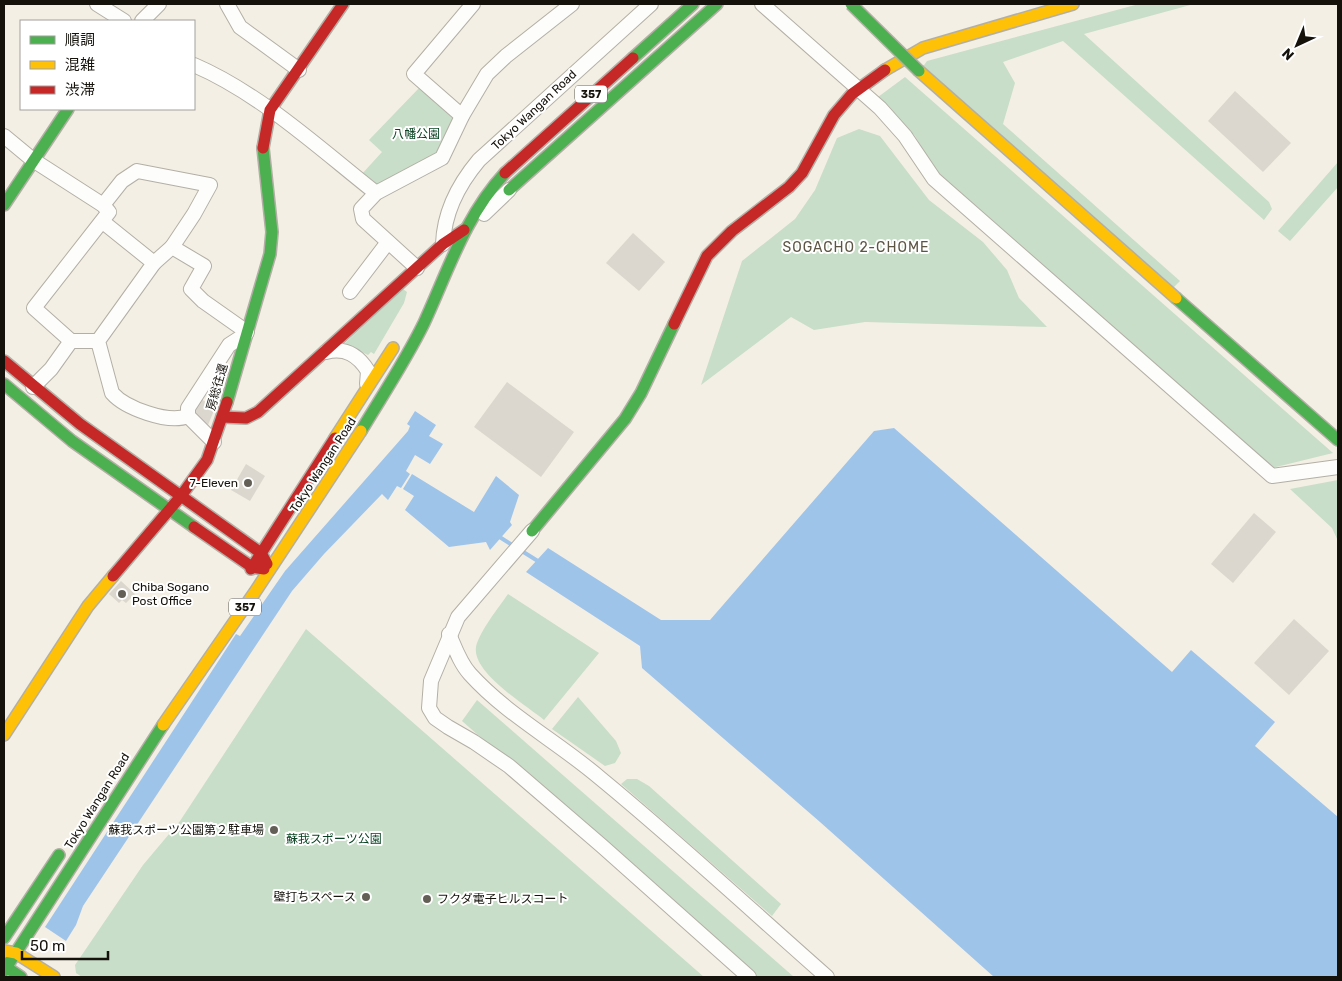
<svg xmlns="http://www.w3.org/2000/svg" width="1342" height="981" font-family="Rubik,'Noto Sans JP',sans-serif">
<rect width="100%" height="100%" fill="#f4efe4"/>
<g fill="#c8dec8">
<path d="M1139,4H1194L1084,34L1269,202L1272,209L1264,220L1063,41L1003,62L1015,83L1003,124L1180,281L1173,288L922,68L927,61Z"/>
<path d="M905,77L1333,453L1272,468L935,170L915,136L878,97Z"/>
<path d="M420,87L456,118L440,155L377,190L361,175L382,152L369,140Z"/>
<path d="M859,129L880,136L929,200L983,242L1007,270L1019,298L1047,327L865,322L814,330L791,317L701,385L742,261L795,219L815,190L837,138Z"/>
<path d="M1338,162V187L1290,241L1278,231Z"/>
<path d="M403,289L407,292L404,303L374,354L371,352L368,355L344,344Z"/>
<path d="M1338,480V541L1332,528L1290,489Z"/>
<path d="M508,594L599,653L544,720C526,705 472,673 476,647C479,632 499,607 508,594Z"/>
<path d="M306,629L704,977H82L76,973L75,965L143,865L180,821Z"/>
<path d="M578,697L616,741L621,753L615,763L605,766L552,729Z"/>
<path d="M477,700L794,977H755L462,721Z"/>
<path d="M627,779H637L649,786L781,904L772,916L621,784Z"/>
</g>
<g fill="#9fc4ea">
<path d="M415,411L436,425L429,436L443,444L430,464L415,455L406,471L410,474L401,488L397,486L388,500L382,494L324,554L292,591L83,906L76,925L66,941L45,927L236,634L240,636L285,571L408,431L410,426L407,424Z"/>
<path d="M894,428L1172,672L1191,650L1275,722L1255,746L1338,817V977H994L820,822L642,668L640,646L526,572L548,548L661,620H710L874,431Z"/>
<path d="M412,474L474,512L496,476L519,495L510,522L512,525L490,550L486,542L449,547L405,510L414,496L403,489Z"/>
</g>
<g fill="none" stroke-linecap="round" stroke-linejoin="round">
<path stroke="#9fc4ea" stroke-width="4" d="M498,536L541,563"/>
</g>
<g fill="#dbd7ce">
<path d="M1235,91L1291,143L1263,172L1208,121Z"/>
<path d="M633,233L665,262L639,291L606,263Z"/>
<path d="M507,382L574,432L541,477L474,427Z"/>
<path d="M201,399L215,408L208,425L193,414Z"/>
<path d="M246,464L265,476L250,501L231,490Z"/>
<path d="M1254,513L1276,532L1233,583L1211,564Z"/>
<path d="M121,581L135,594L126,603L122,600L119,603L109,594Z"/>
<path d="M1294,619L1329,651L1289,695L1254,663Z"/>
</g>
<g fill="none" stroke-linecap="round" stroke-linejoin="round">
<g stroke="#b3afa6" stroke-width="16">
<g id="street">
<path d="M97,4L124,21"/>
<path d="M227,4L240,27L299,70"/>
<path d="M762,4L880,108L905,136L934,179L1272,476L1338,467"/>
<path d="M142,21L159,4"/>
<path d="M194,65C261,94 319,148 376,193"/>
<path d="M462,116L414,74L473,4"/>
<path d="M4,136L33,160L103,205L109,212L34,308L71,341L51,369L33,387"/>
<path d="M103,205L122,181L137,171L210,185L194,214L172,247"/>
<path d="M484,214L509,190"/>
<path d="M103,222L154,263L98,341L112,393C125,408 168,424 188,416"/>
<path d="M443,244C444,212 458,185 479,160L651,4"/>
<path d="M154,263L172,247L204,266L191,289L203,301L247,332"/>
<path d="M417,268L363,219L361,209L376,193L442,158L462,116L487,74L506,56L572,4"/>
<path d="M350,292L388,242"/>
<path d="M71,341H98"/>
<path d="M326,352C345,347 358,355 368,371L367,384"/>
<path d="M214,442L188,416V408L229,345L246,334"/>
<path d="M532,531L458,617L431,681L429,708L435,718L448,727L474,742L509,766L602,846L749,977"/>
<path d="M449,634C455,648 460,663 470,674C507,715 558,742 600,778C678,842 752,911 827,977"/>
</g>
</g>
<g stroke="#b3afa6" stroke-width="14">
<g id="fast">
<path d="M633,58L693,4"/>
<path d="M509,190L717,4"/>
<path d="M4,205L68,109"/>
<path d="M1176,298L1338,440"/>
<path d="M4,384L72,441L194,527"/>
<path d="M227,402L270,254L272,232L263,148"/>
<path d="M361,431C382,396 406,360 424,323C448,271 465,216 505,173"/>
<path d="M532,531L625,419L641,393L674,324"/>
<path d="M4,938L59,855"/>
<path d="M4,963L6,967L21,977"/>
<path d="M4,971L163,725"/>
</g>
</g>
<g stroke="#b3afa6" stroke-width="14">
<g id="slow">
<path d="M885,70L923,48L1073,4"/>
<path d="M919,71L1176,298"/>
<path d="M335,438L393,348"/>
<path d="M163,725L255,592L361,431"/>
<path d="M4,735L88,606L113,576"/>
<path d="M4,951L16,953L54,977"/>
</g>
</g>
<g stroke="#b3afa6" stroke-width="14">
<g id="jam">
<path d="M263,148L270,110L343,4"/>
<path d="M505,173L633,58"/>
<path d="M674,324L707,256L732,231L789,187L802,173L834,115L852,94L885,70"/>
<path d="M4,361L80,424L261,553L267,564"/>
<path d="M222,417L246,418L258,412L443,244L464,230"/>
<path d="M194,527L252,567L264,569"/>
<path d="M251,569L335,438"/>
<path d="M113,576L181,496L207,460L227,402"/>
</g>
</g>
<use href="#street" stroke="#fdfdfb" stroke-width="14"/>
<use href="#fast" stroke="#4caf50" stroke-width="11"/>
<use href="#slow" stroke="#ffc107" stroke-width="11"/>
<use href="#jam" stroke="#c62828" stroke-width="11"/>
<g stroke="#b3afa6" stroke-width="14" stroke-linecap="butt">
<path id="fast-bridge" d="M851,4L919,71"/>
</g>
<use href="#fast-bridge" stroke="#4caf50" stroke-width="11"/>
</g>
<g fill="#635f57" stroke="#fff" stroke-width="2">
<circle cx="248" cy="483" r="5"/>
<circle cx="122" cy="594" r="5"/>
<circle cx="274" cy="830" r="5"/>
<circle cx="366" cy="897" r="5"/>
<circle cx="427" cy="899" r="5"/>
</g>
<g text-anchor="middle" stroke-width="4" stroke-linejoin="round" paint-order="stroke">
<g fill="#fff" stroke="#5b5954" stroke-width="1">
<rect x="575" y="85.5" width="32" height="17" rx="4"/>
<rect x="229" y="598.5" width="32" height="17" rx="4"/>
</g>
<g font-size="11" font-weight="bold" fill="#15120b">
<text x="591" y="98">357</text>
<text x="245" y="611">357</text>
</g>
<g font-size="12" fill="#15120b" stroke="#fff">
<text transform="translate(534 110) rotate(-43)" y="4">Tokyo Wangan Road</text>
<text transform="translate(217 387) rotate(-74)" y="4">房総往還</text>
<text transform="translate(323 465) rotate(-57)" y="4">Tokyo Wangan Road</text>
<text transform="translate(97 801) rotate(-58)" y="4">Tokyo Wangan Road</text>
</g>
<g font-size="12" fill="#094323" stroke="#fff">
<text x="416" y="138">八幡公園</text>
<text x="334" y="843">蘇我スポーツ公園</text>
</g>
<g font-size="12" fill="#15120b" stroke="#fff" text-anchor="end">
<text x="238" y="487">7-Eleven</text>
<text x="132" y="591" text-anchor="start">Chiba Sogano<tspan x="132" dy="14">Post Office</tspan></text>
<text x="264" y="834">蘇我スポーツ公園第２駐車場</text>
<text x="356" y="901">壁打ちスペース</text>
<text x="437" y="903" text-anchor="start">フクダ電子ヒルスコート</text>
</g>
<g font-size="14" letter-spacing="1" fill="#5d5544" stroke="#fff">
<text x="856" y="252">SOGACHO 2-CHOME</text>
</g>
</g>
<rect width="1342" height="981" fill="none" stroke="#15120b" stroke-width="10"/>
<rect x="20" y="20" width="175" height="90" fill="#ffffff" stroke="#a1a09d"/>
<rect x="30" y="36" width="25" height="8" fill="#4caf50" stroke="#a1a09d"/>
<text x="65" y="45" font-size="15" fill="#15120b">順調</text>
<rect x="30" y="61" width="25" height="8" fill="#ffc107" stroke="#a1a09d"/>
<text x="65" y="70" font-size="15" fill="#15120b">混雑</text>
<rect x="30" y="86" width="25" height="8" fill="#c62828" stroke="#a1a09d"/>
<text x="65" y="95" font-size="15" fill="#15120b">渋滞</text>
<g transform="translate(1297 45) rotate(224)" stroke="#ffffff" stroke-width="4" paint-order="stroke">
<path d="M0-4L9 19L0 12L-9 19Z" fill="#15120b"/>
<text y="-8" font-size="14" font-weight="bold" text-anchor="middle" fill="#15120b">N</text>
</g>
<path d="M22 951v8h86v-8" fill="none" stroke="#15120b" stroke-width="2.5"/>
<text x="30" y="951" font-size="15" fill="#15120b" stroke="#ffffff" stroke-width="4" paint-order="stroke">50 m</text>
</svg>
